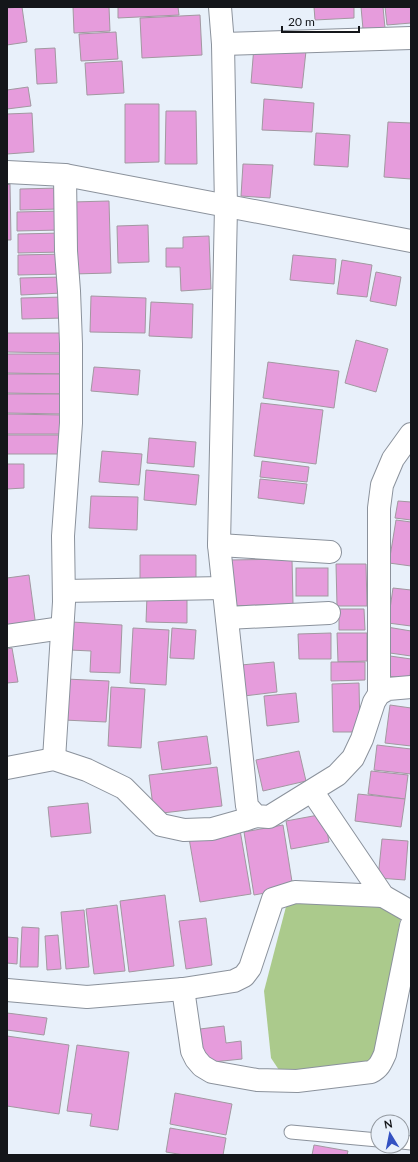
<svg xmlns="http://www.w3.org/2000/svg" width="418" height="1162" font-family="Lato,sans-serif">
<rect width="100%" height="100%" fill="#e8f0fa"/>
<path fill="#abca8c" d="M288,899L395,902L402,910L374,1065L283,1076L271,1058L264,991Z"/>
<g fill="#e69cdc" stroke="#a298a1">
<path d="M22,7L27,42L7,45V8Z"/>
<path d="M73,7H109L110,31L74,33Z"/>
<path d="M118,7H178L179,15L118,18Z"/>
<path d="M314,7H354V18L315,20Z"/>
<path d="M361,7H383L385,28L363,29Z"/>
<path d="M385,7H411V23L387,25Z"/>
<path d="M200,15L202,55L142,58L140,18Z"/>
<path d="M116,32L118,59L81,61L79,34Z"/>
<path d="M254,46L306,51L302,88L251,83Z"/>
<path d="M55,48L57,83L37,84L35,49Z"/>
<path d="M122,61L124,93L87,95L85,63Z"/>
<path d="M28,87L31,106L7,109V90Z"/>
<path d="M264,99L314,103L312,132L262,130Z"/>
<path d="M125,104H159V162L125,163Z"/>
<path d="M166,111H196L197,164H165Z"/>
<path d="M32,113L34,152L7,154V114Z"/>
<path d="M388,122L411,123V179L384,177Z"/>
<path d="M316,133L350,135L348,167L314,165Z"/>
<path d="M243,164L273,165L270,198L241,196Z"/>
<path d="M10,184L11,240H7V185Z"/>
<path d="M58,188V209L20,210V189Z"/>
<path d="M109,201L111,273L73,274L72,202Z"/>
<path d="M61,211V230L17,231V212Z"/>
<path d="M148,225L149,262L118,263L117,226Z"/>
<path d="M62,233V252L18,253V234Z"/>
<path d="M209,236L211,289L181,291L180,267H166V248H183V237Z"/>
<path d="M64,254V274L18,275V255Z"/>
<path d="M293,255L336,259L334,284L290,280Z"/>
<path d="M342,260L372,265L367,297L337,294Z"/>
<path d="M376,272L401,277L396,306L370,301Z"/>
<path d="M62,277V293L21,295L20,278Z"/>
<path d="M91,296L146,298L145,333L90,332Z"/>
<path d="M64,297V318L22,319L21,298Z"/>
<path d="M151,302L193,304L192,338L149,336Z"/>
<path d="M7,333H65V353L7,352Z"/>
<path d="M356,340L388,349L376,392L345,383Z"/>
<path d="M7,354H65L64,374L7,373Z"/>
<path d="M268,362L339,371L334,408L263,398Z"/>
<path d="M94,367L140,370L138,395L91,391Z"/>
<path d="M7,374H64V394L7,393Z"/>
<path d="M7,394H65L64,414L7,413Z"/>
<path d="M261,403L323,410L316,464L254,456Z"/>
<path d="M7,414L64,415V434H7Z"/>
<rect x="7" y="435" width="58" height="19"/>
<path d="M149,438L196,442L194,467L147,463Z"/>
<path d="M102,451L142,454L139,485L99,482Z"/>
<path d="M262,461L309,467L307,482L260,477Z"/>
<path d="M7,464H24V488L7,489Z"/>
<path d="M146,470L199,475L196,505L144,500Z"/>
<path d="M260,479L307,484L304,504L258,498Z"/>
<path d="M91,496L138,497L137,530L89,528Z"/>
<path d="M398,501L411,502V520L395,518Z"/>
<path d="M396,520L411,522V566L389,563Z"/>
<path d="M140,555H196V584L140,583Z"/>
<path d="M292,559L293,604L229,606V560Z"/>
<path d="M336,564H366L367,606H337Z"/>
<rect x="296" y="568" width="32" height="28"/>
<path d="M29,575L36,627L7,631V578Z"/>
<path d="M393,588L411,590V626L388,623Z"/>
<path d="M147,596H187V623L146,622Z"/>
<path d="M339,609H364L365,630H339Z"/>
<path d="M72,622L122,625L120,673L90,672L91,651L70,650Z"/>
<path d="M387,627L411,631V656L383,652Z"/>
<path d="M133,628L169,630L166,685L130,683Z"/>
<path d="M172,628L196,630L194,659L170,658Z"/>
<path d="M331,633V659H299L298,634Z"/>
<path d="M337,633H367V661L338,662Z"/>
<path d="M12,648L18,682L7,683V649Z"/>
<path d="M383,655L411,659L410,679L380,675Z"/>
<path d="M274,662L277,692L244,696L241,665Z"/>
<path d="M331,662H365V680L331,681Z"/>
<path d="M66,679L109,681L106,722L64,720Z"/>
<path d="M359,683L360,732H333L332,684Z"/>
<path d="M111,687L145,689L141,748L108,746Z"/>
<path d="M296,693L299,722L267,726L264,696Z"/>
<path d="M390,705L411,708V746L385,743Z"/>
<path d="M207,736L211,764L162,770L158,742Z"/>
<path d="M377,745L411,749V774L374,770Z"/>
<path d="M299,751L306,781L263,791L256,760Z"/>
<path d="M217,767L222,806L154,814L149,775Z"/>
<path d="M371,771L408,775L405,799L368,794Z"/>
<path d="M358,794L405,799L401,827L355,821Z"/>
<path d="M88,803L91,833L51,837L48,807Z"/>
<path d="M324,814L329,842L291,849L286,821Z"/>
<path d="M283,825L293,888L254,895L244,832Z"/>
<path d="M240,830L251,894L200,902L189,838Z"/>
<path d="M382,839L408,841L405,880L378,878Z"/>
<path d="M165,895L174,966L129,972L120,901Z"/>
<path d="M117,905L125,971L94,974L86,909Z"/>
<path d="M84,910L89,967L66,969L61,912Z"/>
<path d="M206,918L212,965L186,969L179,921Z"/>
<path d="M22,927L39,928L38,967H20Z"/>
<path d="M58,935L61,969L47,970L45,936Z"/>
<path d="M7,937L18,938L17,964L7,963Z"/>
<path d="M7,1013L47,1018L44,1035L7,1030Z"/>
<path d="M224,1026L226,1043L241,1041L242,1059L203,1063L200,1029Z"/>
<path d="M7,1036L69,1045L59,1114L7,1106Z"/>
<path d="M77,1045L129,1052L118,1130L90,1126L92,1114L67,1111Z"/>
<path d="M175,1093L232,1104L226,1135L170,1124Z"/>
<path d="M170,1128L226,1138L223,1155H184L166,1152Z"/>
<path d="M314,1145L348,1151L347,1155H312Z"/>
</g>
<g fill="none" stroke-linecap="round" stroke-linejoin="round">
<g stroke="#8b929c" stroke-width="15">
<g id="lane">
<path d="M291,1132L378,1140"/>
<path d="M402,1142L411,1143"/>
</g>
</g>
<g stroke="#8b929c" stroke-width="24">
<g id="street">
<path d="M220,7L223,44L226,207L219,545L247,806L256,816L269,817L337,775L353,758L362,739L374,702L379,694L388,689L411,687"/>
<path d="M223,44L411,38"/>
<path d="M7,172L65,175L411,241"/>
<path d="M219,545L330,552"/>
<path d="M64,591L223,588"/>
<path d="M227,618L329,613"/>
<path d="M7,636L62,628"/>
<path d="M379,694V508L382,485L393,459L411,434"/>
<path d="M54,759L64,602L63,536L71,423V344L69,291L66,251L65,175"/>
<path d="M7,768L54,759L87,770L124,788L161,825L184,830L212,829L244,820L256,816"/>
<path d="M312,791L383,896L411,912"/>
<path d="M183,989L192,1051L196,1059L202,1066L212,1072L257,1080L297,1081L371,1072C379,1068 381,1063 385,1054L411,926"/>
<path d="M7,990L87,997L183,989L234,981L244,976L250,968L273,899L295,892L383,896"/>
</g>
</g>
<use href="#lane" stroke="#fff" stroke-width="13"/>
<use href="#street" stroke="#fff" stroke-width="22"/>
</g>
<rect width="418" height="1162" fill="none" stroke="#14161a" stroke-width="16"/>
<g transform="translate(390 1134) rotate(350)"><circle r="19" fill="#e8f0fa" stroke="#9399a0"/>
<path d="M0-3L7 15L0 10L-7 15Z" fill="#3351c2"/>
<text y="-6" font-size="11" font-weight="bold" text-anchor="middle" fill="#14161a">N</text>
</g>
<path d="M282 26v6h77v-6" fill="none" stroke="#14161a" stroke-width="2"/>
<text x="288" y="26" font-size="12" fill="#14161a" stroke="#e8f0fa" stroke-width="3" paint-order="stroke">20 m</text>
</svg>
